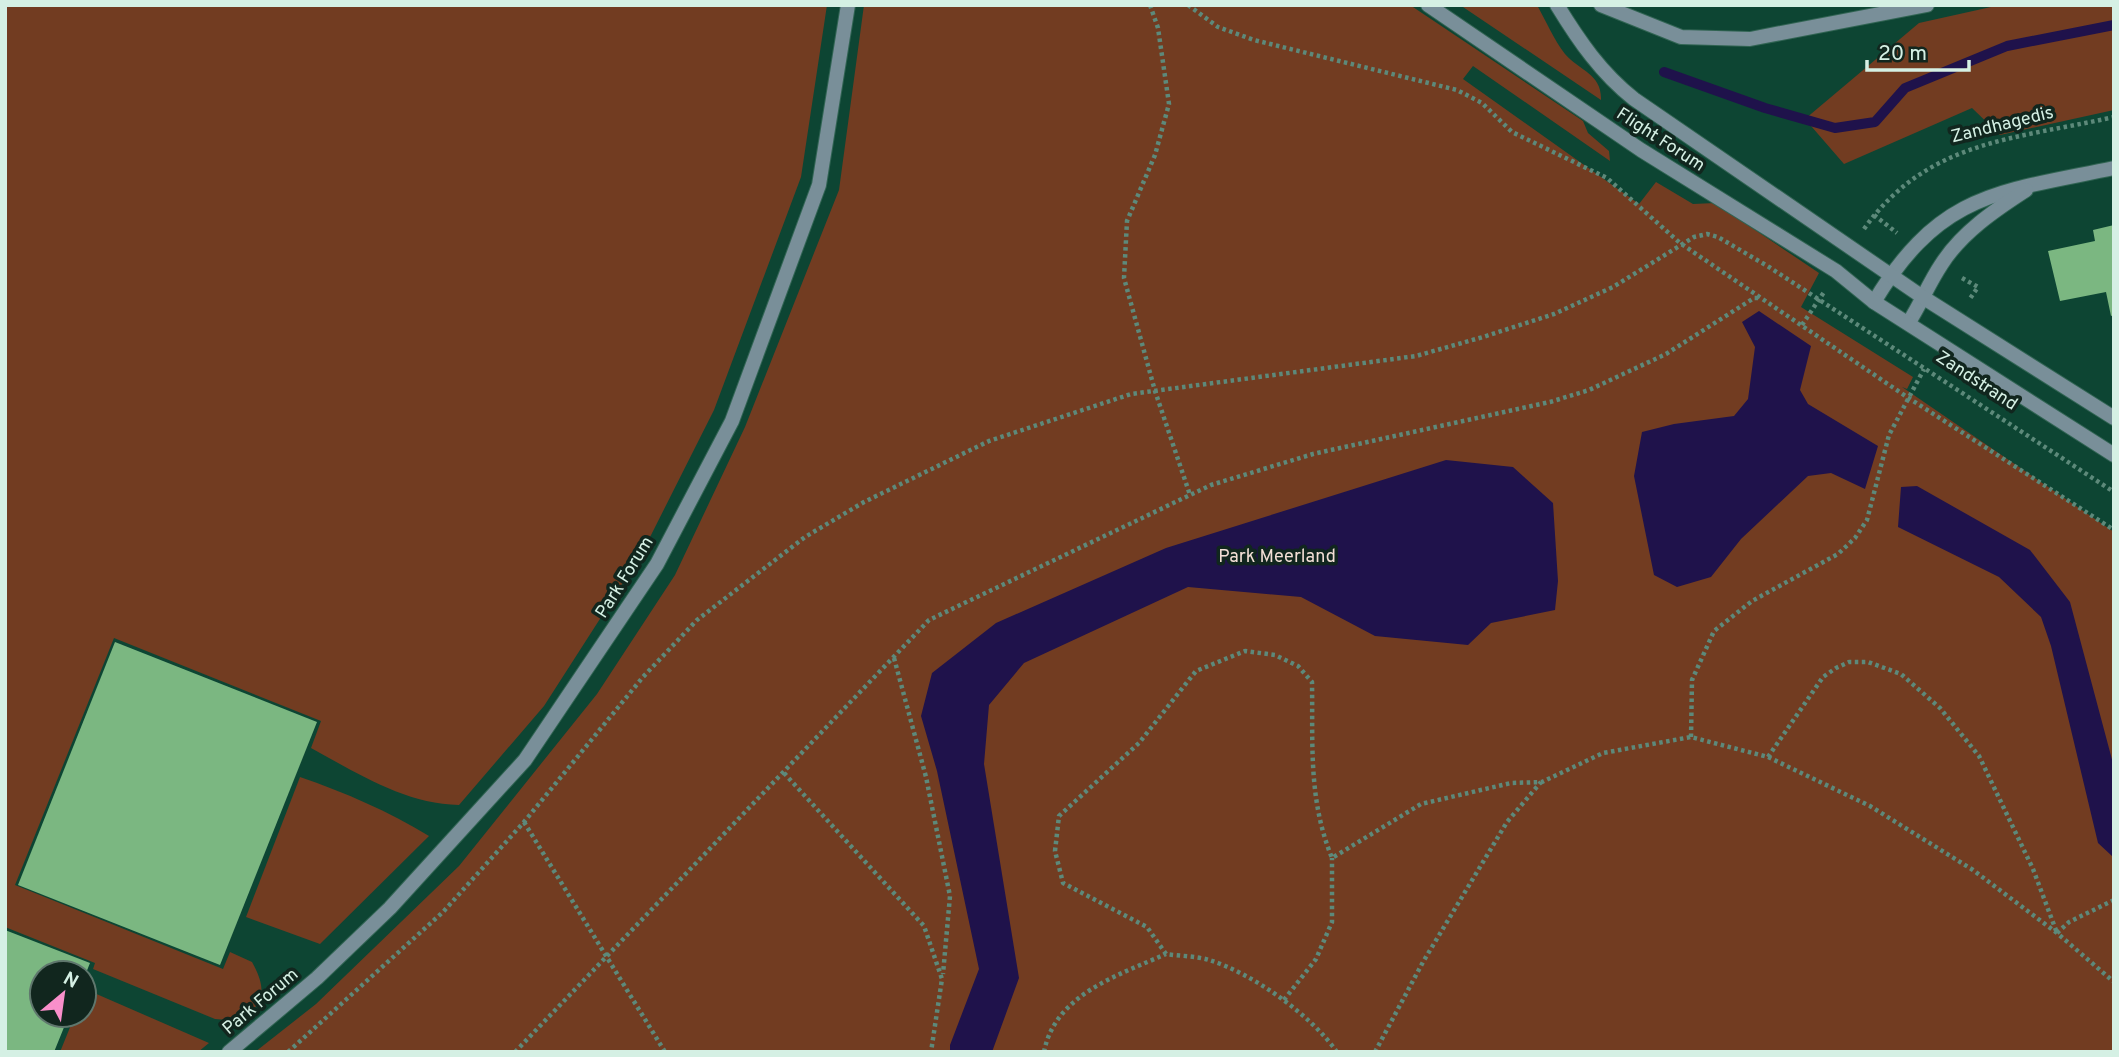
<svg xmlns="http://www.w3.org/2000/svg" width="2119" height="1057" font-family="Overpass,sans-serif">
<rect width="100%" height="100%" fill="#0d4533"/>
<g fill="#723c21">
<path d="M5,5H827L801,177L714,410L641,555L544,706L459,805C405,804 357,773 311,748L321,721L114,638L15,885L223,969L230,952L252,962C267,989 265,1003 240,1021L215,1019L93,969L95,963L5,927Z"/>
<path d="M864,5H1410L1583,121L1588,133L1609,151L1610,161L1473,66L1463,79L1639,204L1656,182L1693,204L1715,203L1819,273L1801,307L1913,377L1907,389L1902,387L2114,532V1052H255L316,1004L459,866L597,694L675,575L745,427L839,190Z"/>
<path d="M1460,5H1537C1546,21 1554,40 1565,54C1580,71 1602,74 1601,100Z"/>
<path d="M2000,5H2114V110L2000,135L1972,108L1844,164L1805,119L1919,23Z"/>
<path d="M300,777C346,793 388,811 429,836L320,944L246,917Z"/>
<path d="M85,989L209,1043L198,1052H60L75,1015H84Z"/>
</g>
<g fill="#1f124b">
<path d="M1759,311L1811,346L1800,390L1808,404L1878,446L1865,489L1831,473L1808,476L1741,539L1711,577L1677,587L1654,575L1634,476L1642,432L1674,424L1734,416L1748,399L1755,347L1742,322Z"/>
<path d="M1446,460L1513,467L1553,503L1558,581L1555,610L1491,623L1468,645L1375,636L1301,597L1188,587L1024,663L989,705L984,764L1019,978L992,1052H950V1045L979,969L937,771L921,716L932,673L996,623L1166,548Z"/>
<path d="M1917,486L2030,550L2070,602L2114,767V886L2112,856L2098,843L2051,646L2041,617L1999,577L1898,527L1901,487Z"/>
</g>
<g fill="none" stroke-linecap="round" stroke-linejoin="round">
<path stroke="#1f124b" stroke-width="10" d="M1664,72L1765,108L1835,128L1875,122L1905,88L2007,46L2114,25"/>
</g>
<g fill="#7bb781">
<path d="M2114,225V315L2111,316L2106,292L2060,301L2048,251L2095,241L2093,230Z"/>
<path d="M115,642L317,722L220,965L18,885Z"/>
<path d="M5,930L90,963L86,973H42V1015H69L54,1052H5Z"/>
</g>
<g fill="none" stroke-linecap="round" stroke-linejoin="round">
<g stroke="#316453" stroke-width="16">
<g id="minor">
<path d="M1601,5L1681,37L1750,39L1927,5"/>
<path d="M1874,302C1940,192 1999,192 2114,168"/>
<path d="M1909,322C1921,303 1929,283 1941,265C1961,233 1995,210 2026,190"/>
<path d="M229,1052L317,978L390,908L525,760L657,564L732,421L819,185L848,5"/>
</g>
</g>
<g stroke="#316453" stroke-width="16">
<g id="tertiary">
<path d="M1428,5L1641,150L1836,271L1874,302L2114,455"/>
<path d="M1557,5C1579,41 1601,73 1634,99L1924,298L2114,418"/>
</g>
</g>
<g stroke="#5d897a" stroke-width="4.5" stroke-dasharray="3.5 3.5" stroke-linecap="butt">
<path d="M1150,5L1158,28L1169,104L1155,155L1127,221L1124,278L1155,391L1190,495"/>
<path d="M1188,5L1218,27L1254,40L1457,90L1482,103L1512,132L1607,178L1680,243L1907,397L2114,530"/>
<path d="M1874,215L1897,233"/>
<path d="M1864,229C1927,140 2016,139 2114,117"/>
<path d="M1962,278L1978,287L1969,300"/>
<path d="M1802,325L1824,292"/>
<path d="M894,658L926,777L950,896L943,974"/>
<path d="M1691,737L1692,680L1714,631L1752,601L1838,554L1855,538L1867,520L1889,435L1924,369"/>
<path d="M1768,757L1823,677L1836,668L1849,662H1868L1901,674L1940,708L1979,756L2033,869L2057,933"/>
<path d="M784,773L924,926L942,979L931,1052"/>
<path d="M524,822L665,1052"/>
<path d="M2057,933L2069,922L2114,900"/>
<path d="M1284,1000L1316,959L1332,922V858"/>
<path d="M288,1052L443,912L524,822L643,677L697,620L805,537L864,502L989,441L1131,394L1416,356L1483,337L1554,314L1613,287L1694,237L1707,234L1718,237L1769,267L2114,492"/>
<path d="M515,1052L929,620L1211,485L1313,454L1550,402L1589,390L1666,354L1754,298H1760"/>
<path d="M1044,1052C1055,994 1119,975 1166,954"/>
<path d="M1337,1052C1311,1015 1252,973 1209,960C1196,956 1179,956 1166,954L1147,927L1063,883L1055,851L1059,816L1139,743L1196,671L1245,651L1275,655L1298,666L1312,682C1313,744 1308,799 1332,858L1421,804L1511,783L1542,782L1603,753L1691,737L1768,757L1870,806L1973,870L2057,933L2114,982"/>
<path d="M1375,1052L1423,962L1507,822L1541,782"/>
</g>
<use href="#minor" stroke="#798f99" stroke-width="14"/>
<use href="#tertiary" stroke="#798f99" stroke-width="14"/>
</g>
<g text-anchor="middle" stroke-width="7" stroke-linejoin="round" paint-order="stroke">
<g font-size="18" fill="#d5f0e4" stroke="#11261e">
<text transform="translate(2002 124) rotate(-14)" y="6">Zandhagedis</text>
<text transform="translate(1661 139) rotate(33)" y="6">Flight Forum</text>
<text transform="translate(1977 380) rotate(33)" y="6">Zandstrand</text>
<text transform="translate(624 577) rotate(-58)" y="6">Park Forum</text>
<text transform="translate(260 1001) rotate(-40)" y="6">Park Forum</text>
</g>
<g font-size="18" fill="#f3dfd6" stroke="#11261e">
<text x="1277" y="562">Park Meerland</text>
</g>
</g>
<rect width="2119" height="1057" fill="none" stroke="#d5f0e4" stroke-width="14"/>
<g transform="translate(63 994) rotate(29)"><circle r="33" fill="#11261e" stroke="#5f776d" stroke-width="2"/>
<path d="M0-5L12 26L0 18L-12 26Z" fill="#f98fca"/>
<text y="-10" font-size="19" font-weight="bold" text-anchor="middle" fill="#d5f0e4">N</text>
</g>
<path d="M1867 60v10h102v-10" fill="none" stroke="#d5f0e4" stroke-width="3.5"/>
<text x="1878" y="60" font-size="21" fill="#d5f0e4" stroke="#11261e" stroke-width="5" paint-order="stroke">20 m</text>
</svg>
